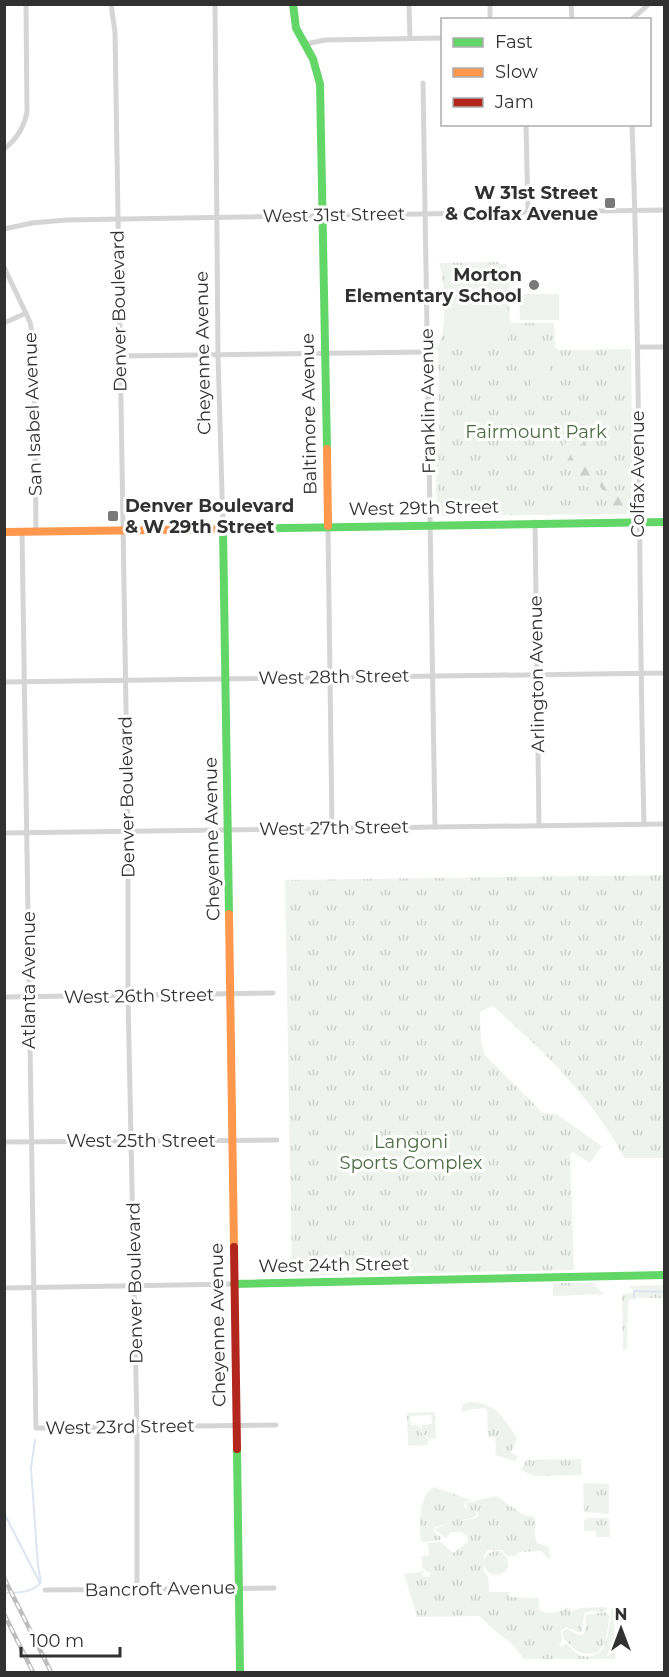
<svg xmlns="http://www.w3.org/2000/svg" width="669" height="1677" font-family="Montserrat,sans-serif">
<defs>
<pattern id="grass-tufts" width="24" height="20" patternUnits="userSpaceOnUse" patternTransform="scale(1.5)"><rect width="24" height="20" fill="#eff3ed"/><path d="M3 7l-1-3M5 7V3M7 7l1-3M15 17l-1-3M17 17v-4M19 17l1-3" fill="none" stroke="#cdd1cc"/></pattern>
<pattern id="forest-firs" width="22" height="20" patternUnits="userSpaceOnUse" patternTransform="scale(1.5)"><rect width="22" height="20" fill="#eff3ed"/><path d="M5 1l3.5 6h-7zM16 11l3.5 6h-7z" fill="#cdd1cc"/></pattern>
</defs>
<rect width="100%" height="100%" fill="#fff"/>
<g fill="url(#grass-tufts)">
<path d="M498,262L505,268L509,277L510,323H554L555,346L558,350L631,349L633,514L440,516V512H437L435,431H438L440,463L438,352L436,348C448,337 445,278 439,263Z"/>
<path d="M664,875V1158H624C594,1099 542,1050 493,1006L480,1012L481,1041L485,1055L543,1113L556,1114L602,1146L590,1163L573,1152L570,1155L574,1270L292,1276L285,880Z"/>
<path d="M553,1283H596V1285L591,1286H596L604,1294L553,1296Z"/>
<path d="M664,1285V1298H633L628,1301L627,1349L623,1350L622,1294L633,1293V1290L628,1286Z"/>
<path d="M469,1402C497,1403 503,1417 517,1438L511,1453L518,1456L515,1461L495,1455L496,1447L495,1437H488L487,1410L484,1408L467,1410L464,1412L461,1410L463,1404Z"/>
<path d="M433,1412L435,1413L436,1439H430L423,1434L421,1425L432,1424L431,1415L410,1416L411,1425H419L422,1434L429,1440L427,1445L410,1446L408,1445L407,1415L408,1413Z"/>
<path d="M581,1459L582,1475L535,1476L521,1470L526,1460Z"/>
<path d="M583,1483L609,1484V1514L584,1512Z"/>
<path d="M434,1487L471,1500L465,1502L464,1507L476,1512L477,1515L472,1518L435,1527L433,1531L441,1537L440,1540L421,1542C419,1525 418,1496 434,1487Z"/>
<path d="M496,1496L524,1515L534,1517L536,1524L534,1533L537,1543L549,1547L550,1560L541,1551L519,1552L515,1556H507L502,1550H488L484,1555V1572L488,1576L489,1592H509L510,1597L539,1598V1609C548,1617 560,1611 568,1607L571,1612L579,1608L606,1607L607,1610C600,1613 596,1611 589,1611L584,1614L582,1632H578L566,1627L561,1631L562,1639L559,1645L562,1647L567,1644C583,1666 607,1657 608,1632C609,1624 613,1617 610,1609L617,1608V1610L614,1611L615,1659H523C514,1643 507,1641 494,1630C488,1625 485,1620 479,1616L417,1617L404,1574L421,1572L422,1569L425,1573H422L423,1577H430V1572H427L422,1566V1556L429,1555L428,1545L426,1543L441,1542L453,1553L468,1542L467,1536L461,1532H451L446,1538L434,1529L449,1523L476,1518L479,1516L478,1513L467,1508L466,1503Z"/>
<path d="M587,1518H609L610,1537H596V1531H584V1521Z"/>
<circle cx="496" cy="1563" r="12"/>
<path d="M605,1612L610,1616L605,1643L598,1652C581,1658 573,1649 563,1637V1631L567,1629L579,1635L584,1633L586,1623L585,1615Z"/>
</g>
<g fill="url(#forest-firs)">
<path d="M576,439L582,445L584,440L587,447H592L595,458L588,461L595,472L593,487H587L582,485V478L579,476L578,470L575,469L567,461L571,454L564,448L565,443Z"/>
<path d="M605,478H609L615,484L612,489L615,494L621,496L626,504L619,513L610,509L607,494L600,487L601,480Z"/>
</g>
<g fill="#eff3ed">
<path d="M507,264L508,348H448L446,265Z"/>
<path d="M519,294H559V320H520Z"/>
<path d="M530,357H549V395L530,396Z"/>
</g>
<g fill="none" stroke-linecap="round" stroke-linejoin="round">
<g stroke="#dde5f2" stroke-width="2">
<path d="M634,1298V1291L664,1292"/>
<path d="M4,1513L40,1583"/>
<path d="M4,1593C17,1593 33,1593 41,1582L38,1566L31,1468L35,1440"/>
</g>
<g stroke="#d5d5d5" stroke-width="5">
<path d="M111,4L115,32L128,831V996L137,1427V1589"/>
<path d="M215,4L218,354L223,528"/>
<path d="M409,4L410,38"/>
<path d="M490,4V20"/>
<path d="M571,4L572,20"/>
<path d="M631,20L649,4"/>
<path d="M306,44L325,40L442,38"/>
<path d="M423,83L435,827"/>
<path d="M526,124L528,212"/>
<path d="M632,124C641,358 638,591 644,824"/>
<path d="M4,149C17,139 24,128 27,112L26,4"/>
<path d="M4,229L32,223L66,220L664,210"/>
<path d="M4,267L30,322L34,343L36,531"/>
<path d="M4,323L26,313"/>
<path d="M638,347H664"/>
<path d="M119,356L427,352"/>
<path d="M535,522L539,826"/>
<path d="M328,527L332,828"/>
<path d="M22,532L36,1428L276,1425"/>
<path d="M4,682L664,673"/>
<path d="M4,833L664,824"/>
<path d="M4,997L273,993"/>
<path d="M4,1142L277,1140"/>
<path d="M4,1288L234,1284"/>
<path d="M45,1590L274,1588"/>
</g>
<g stroke="#63d668" stroke-width="8">
<path d="M293,4L296,28L313,59L320,84L327,449"/>
<path d="M223,528L229,914"/>
<path d="M230,529L664,522"/>
<path d="M234,1284L664,1275"/>
<path d="M237,1449L240,1672"/>
</g>
<g stroke="#ff974d" stroke-width="8">
<path d="M327,449L328,526"/>
<path d="M4,532L230,529"/>
<path d="M229,914L234,1247"/>
</g>
<path stroke="#b3261e" stroke-width="8" d="M234,1247L237,1449"/>
<g stroke="#bdbdbd" stroke-width="4.5">
<g id="rail">
<path d="M4,1578L51,1672"/>
<path d="M4,1614L33,1672"/>
</g>
</g>
<use href="#rail" stroke="#fff" stroke-width="2" stroke-dasharray="7" stroke-linecap="butt"/>
</g>
<g fill="#797979" stroke="#fff" stroke-width="2">
<rect x="604" y="197" width="12" height="12" rx="3"/>
<circle cx="534" cy="285" r="6"/>
<rect x="107" y="510" width="12" height="12" rx="3"/>
</g>
<g text-anchor="middle" stroke-width="6" stroke-linejoin="round" paint-order="stroke">
<g font-size="18" font-weight="bold" fill="#313131" stroke="#fff" text-anchor="end">
<text x="598" y="199">W 31st Street<tspan x="598" dy="21">&amp; Colfax Avenue</tspan></text>
<text x="522" y="281">Morton<tspan x="522" dy="21">Elementary School</tspan></text>
<text x="125" y="512" text-anchor="start">Denver Boulevard<tspan x="125" dy="21">&amp; W 29th Street</tspan></text>
</g>
<g font-size="18" fill="#313131" stroke="#fff">
<text transform="translate(334 215) rotate(-1)" y="6">West 31st Street</text>
<text transform="translate(119 311) rotate(-91)" y="6">Denver Boulevard</text>
<text transform="translate(203 353) rotate(-91)" y="6">Cheyenne Avenue</text>
<text transform="translate(428 401) rotate(-91)" y="6">Franklin Avenue</text>
<text transform="translate(33 414) rotate(-92)" y="6">San Isabel Avenue</text>
<text transform="translate(309 414) rotate(-91)" y="6">Baltimore Avenue</text>
<text transform="translate(638 474) rotate(-90)" y="6">Colfax Avenue</text>
<text transform="translate(424 508) rotate(-1)" y="6">West 29th Street</text>
<text transform="translate(537 674) rotate(-91)" y="6">Arlington Avenue</text>
<text transform="translate(334 677) rotate(-1)" y="6">West 28th Street</text>
<text transform="translate(127 797) rotate(-91)" y="6">Denver Boulevard</text>
<text transform="translate(334 828) rotate(-1)" y="6">West 27th Street</text>
<text transform="translate(212 839) rotate(-91)" y="6">Cheyenne Avenue</text>
<text transform="translate(29 980) rotate(-90)" y="6">Atlanta Avenue</text>
<text transform="translate(139 996) rotate(-1)" y="6">West 26th Street</text>
<text x="141" y="1147">West 25th Street</text>
<text transform="translate(334 1265) rotate(-1)" y="6">West 24th Street</text>
<text transform="translate(135 1283) rotate(-91)" y="6">Denver Boulevard</text>
<text transform="translate(218 1325) rotate(-91)" y="6">Cheyenne Avenue</text>
<text transform="translate(120 1427) rotate(-1)" y="6">West 23rd Street</text>
<text transform="translate(160 1589) rotate(-1)" y="6">Bancroft Avenue</text>
</g>
<g font-size="18" fill="#4b6c40" stroke="#fff">
<text x="536" y="438">Fairmount Park</text>
<text x="411" y="1148">Langoni<tspan x="411" dy="21">Sports Complex</tspan></text>
</g>
</g>
<rect width="669" height="1677" fill="none" stroke="#313131" stroke-width="12"/>
<rect x="441" y="18" width="210" height="108" fill="#ffffff" stroke="#adadad" stroke-width="1.5"/>
<rect x="453" y="38" width="30" height="9" fill="#63d668" stroke="#adadad" stroke-width="1.5"/>
<text x="495" y="48" font-size="18" fill="#313131">Fast</text>
<rect x="453" y="68" width="30" height="9" fill="#ff974d" stroke="#adadad" stroke-width="1.5"/>
<text x="495" y="78" font-size="18" fill="#313131">Slow</text>
<rect x="453" y="98" width="30" height="9" fill="#b3261e" stroke="#adadad" stroke-width="1.5"/>
<text x="495" y="108" font-size="18" fill="#313131">Jam</text>
<g transform="translate(621 1629)" stroke="#ffffff" stroke-width="4.5" paint-order="stroke">
<path d="M0-4.5L10 22L0 15L-10 22Z" fill="#313131"/>
<text y="-9" font-size="16" font-weight="bold" text-anchor="middle" fill="#313131">N</text>
</g>
<path d="M21 1647v9h99v-9" fill="none" stroke="#313131" stroke-width="3"/>
<text x="30" y="1647" font-size="18" fill="#313131" stroke="#ffffff" stroke-width="4.5" paint-order="stroke">100 m</text>
</svg>
